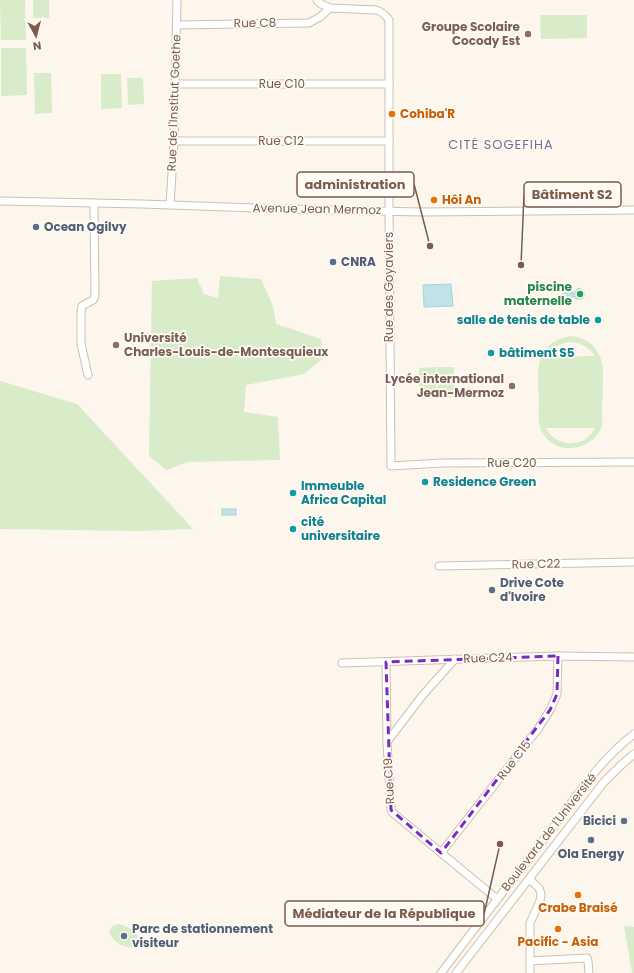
<svg xmlns="http://www.w3.org/2000/svg" width="634" height="973" font-family="Poppins,sans-serif">
<rect width="100%" height="100%" fill="#fdf6ec"/>
<g fill="#d8ecc9" fill-rule="evenodd">
<path d="M0,0H25L26,40H1Z"/>
<rect x="33" y="0" width="16" height="18"/>
<path d="M540,15H587V38L541,39Z"/>
<path d="M1,48H26L27,95L1,96Z"/>
<path d="M34,73H51L52,113L35,114Z"/>
<path d="M101,74H121L122,108L101,109Z"/>
<path d="M127,78H143L144,104L128,105Z"/>
<path d="M220,276L261,279L273,306L276,324L292,329L321,339L323,358L304,374L246,385L244,412L278,417L280,460L188,462L166,470L149,456L152,281L197,278L204,294L218,298Z"/>
<path d="M572,336C590,338 600,350 603,367C603,381 603,394 602,407C602,413 603,420 602,425C599,439 583,448 570,448C558,449 548,442 542,432C537,423 539,410 539,399C538,369 533,342 572,336ZM567,342C579,342 588,346 595,356L546,357C550,348 558,345 567,342ZM546,428H595C592,433 589,437 584,440C570,447 553,442 546,428Z"/>
<path d="M436,367V398L419,399V368Z"/>
<path d="M437,367H454V397L438,398Z"/>
<path d="M0,381L77,404L193,529L139,531L0,529Z"/>
<path d="M119,924C126,926 141,932 138,942C137,945 134,947 131,947C120,949 96,929 119,924Z"/>
<path d="M624,926L634,927V973H632Z"/>
</g>
<g fill="#bfe3e8" stroke="#a5d3da">
<path d="M451,284L453,306L424,307L423,285Z"/>
<path d="M578,288C582,289 584,291 585,295L582,299H576L574,296L570,299L566,300L563,296V292L567,289H571L574,295L575,292Z"/>
<rect x="222" y="509" width="14" height="6"/>
</g>
<g fill="none" stroke-linecap="round" stroke-linejoin="round">
<g stroke="#d1beb0" stroke-width="9">
<g id="minor">
<path d="M317,0L321,4L330,8L376,10C382,12 385,14 389,20V211L391,466L442,463L634,462"/>
<path d="M177,25L309,23L320,17L330,8"/>
<path d="M176,84H389"/>
<path d="M174,141H389"/>
<path d="M0,201L142,204L286,209L421,212L634,210"/>
<path d="M170,205L174,141L177,0"/>
<path d="M88,375L81,344V312L82,306L93,300L95,296L94,203"/>
<path d="M439,566L634,562"/>
<path d="M386,662L387,742L391,810L393,813L497,899"/>
<path d="M342,663L558,656L634,657"/>
<path d="M387,742L422,696L455,659"/>
<path d="M441,853L538,729L550,710L557,694L558,656"/>
<path d="M529,879L539,888L541,894L540,901L530,923V973"/>
<path d="M530,961L587,958L588,961L589,973"/>
<path d="M441,973C478,924 516,875 554,826C579,793 601,759 634,734"/>
<path d="M456,973L604,782L620,766L634,754"/>
</g>
</g>
<use href="#minor" stroke="#fff" stroke-width="7"/>
</g>
<path fill="none" stroke="#7b2cbf" stroke-width="3" stroke-dasharray="8 5" stroke-linejoin="round" d="M558,656L557,694L550,710L441,853L391,810L386,662Z"/>
<g fill="#8d6e63" stroke="#fffaf3" stroke-width="1.5">
<circle cx="528" cy="34" r="4"/>
<circle cx="116" cy="345" r="4"/>
<circle cx="512" cy="386" r="4"/>
</g>
<g fill="#e8710a" stroke="#fffaf3" stroke-width="1.5">
<circle cx="392" cy="114" r="4"/>
<circle cx="434" cy="200" r="4"/>
<circle cx="578" cy="895" r="4"/>
<circle cx="558" cy="929" r="4"/>
</g>
<g fill="#5c6f8a" stroke="#fffaf3" stroke-width="1.5">
<circle cx="36" cy="227" r="4"/>
<circle cx="333" cy="262" r="4"/>
<circle cx="492" cy="590" r="4"/>
<circle cx="624" cy="821" r="4"/>
<circle cx="591" cy="840" r="4"/>
<circle cx="124" cy="936" r="4"/>
</g>
<circle fill="#2e9e5b" stroke="#fffaf3" stroke-width="1.5" cx="580" cy="294" r="4"/>
<g fill="#0f9aa8" stroke="#fffaf3" stroke-width="1.5">
<circle cx="598" cy="320" r="4"/>
<circle cx="491" cy="353" r="4"/>
<circle cx="425" cy="482" r="4"/>
<circle cx="293" cy="493" r="4"/>
<circle cx="293" cy="529" r="4"/>
</g>
<g text-anchor="middle" stroke-width="3.5" stroke-linejoin="round" paint-order="stroke">
<g font-size="12" fill="#7a5c4d" stroke="#fffaf3">
<text transform="translate(255 23) rotate(-1)" y="4">Rue C8</text>
<text x="282" y="88">Rue C10</text>
<text transform="translate(174 103) rotate(-88)" y="4">Rue de l'Institut Goethe</text>
<text x="281" y="145">Rue C12</text>
<text transform="translate(317 209) rotate(1)" y="4">Avenue Jean Mermoz</text>
<text transform="translate(389 287) rotate(-90)" y="4">Rue des Goyaviers</text>
<text x="512" y="467">Rue C20</text>
<text transform="translate(536 564) rotate(-1)" y="4">Rue C22</text>
<text transform="translate(488 658) rotate(-2)" y="4">Rue C24</text>
<text transform="translate(514 760) rotate(-52)" y="4">Rue C15</text>
<text transform="translate(389 781) rotate(-93)" y="4">Rue C19</text>
<text transform="translate(549 832) rotate(-52)" y="4">Boulevard de l'Université</text>
</g>
<g font-size="12" font-weight="bold" fill="#785e54" stroke="#fffaf3" text-anchor="end">
<text x="520" y="31">Groupe Scolaire<tspan x="520" dy="14">Cocody Est</tspan></text>
<text x="124" y="342" text-anchor="start">Université<tspan x="124" dy="14">Charles-Louis-de-Montesquieux</tspan></text>
<text x="504" y="383">Lycée international<tspan x="504" dy="14">Jean-Mermoz</tspan></text>
</g>
<g font-size="12" font-weight="bold" fill="#c56008" stroke="#fffaf3" text-anchor="start">
<text x="400" y="118">Cohiba'R</text>
<text x="442" y="204">Hôi An</text>
<text x="578" y="912" text-anchor="middle">Crabe Braisé</text>
<text x="558" y="946" text-anchor="middle">Pacific - Asia</text>
</g>
<g font-size="12" font-weight="bold" fill="#4e5e75" stroke="#fffaf3" text-anchor="start">
<text x="44" y="231">Ocean Ogilvy</text>
<text x="341" y="266">CNRA</text>
<text x="500" y="587">Drive Cote<tspan x="500" dy="14">d'Ivoire</tspan></text>
<text x="616" y="825" text-anchor="end">Bicici</text>
<text x="591" y="858" text-anchor="middle">Ola Energy</text>
<text x="132" y="933">Parc de stationnement<tspan x="132" dy="14">visiteur</tspan></text>
</g>
<g font-size="12" font-weight="bold" fill="#27864d" stroke="#fffaf3" text-anchor="end">
<text x="572" y="291">piscine<tspan x="572" dy="14">maternelle</tspan></text>
</g>
<g font-size="12" font-weight="bold" fill="#0d838f" stroke="#fffaf3" text-anchor="start">
<text x="590" y="324" text-anchor="end">salle de tenis de table</text>
<text x="499" y="357">bâtiment S5</text>
<text x="433" y="486">Residence Green</text>
<text x="301" y="490">Immeuble<tspan x="301" dy="14">Africa Capital</tspan></text>
<text x="301" y="526">cité<tspan x="301" dy="14">universitaire</tspan></text>
</g>
<g font-size="13" letter-spacing="1" fill="#846695" stroke="#fffaf3">
<text x="501" y="149">CITÉ SOGEFIHA</text>
</g>
</g>
<path fill="none" stroke="#7a5c4d" stroke-width="1.5" d="M430 246L414 184M521 265L524 195M500 844L484 914"/>
<g fill="#7a5c4d" stroke="#fffaf3" stroke-width="1.5">
<circle cx="430" cy="246" r="4"/>
<circle cx="521" cy="265" r="4"/>
<circle cx="500" cy="844" r="4"/>
</g>
<g fill="#fffaf3" stroke="#7a5c4d" stroke-width="1.5">
<rect x="297" y="172" width="117" height="25" rx="4"/>
<rect x="524" y="182" width="97" height="25" rx="4"/>
<rect x="285" y="901" width="199" height="25" rx="4"/>
</g>
<g font-size="13" text-anchor="middle" font-weight="bold" fill="#7a5c4d">
<text x="355" y="189">administration</text>
<text x="572" y="199">Bâtiment S2</text>
<text x="384" y="918">Médiateur de la République</text>
</g>
<g transform="translate(36 36) rotate(173)" stroke="#fffaf3" stroke-width="3" paint-order="stroke">
<path d="M0-3L7 15L0 10L-7 15Z" fill="#7a5c4d"/>
<text y="-6" font-size="11" font-weight="bold" text-anchor="middle" fill="#7a5c4d">N</text>
</g>
</svg>
